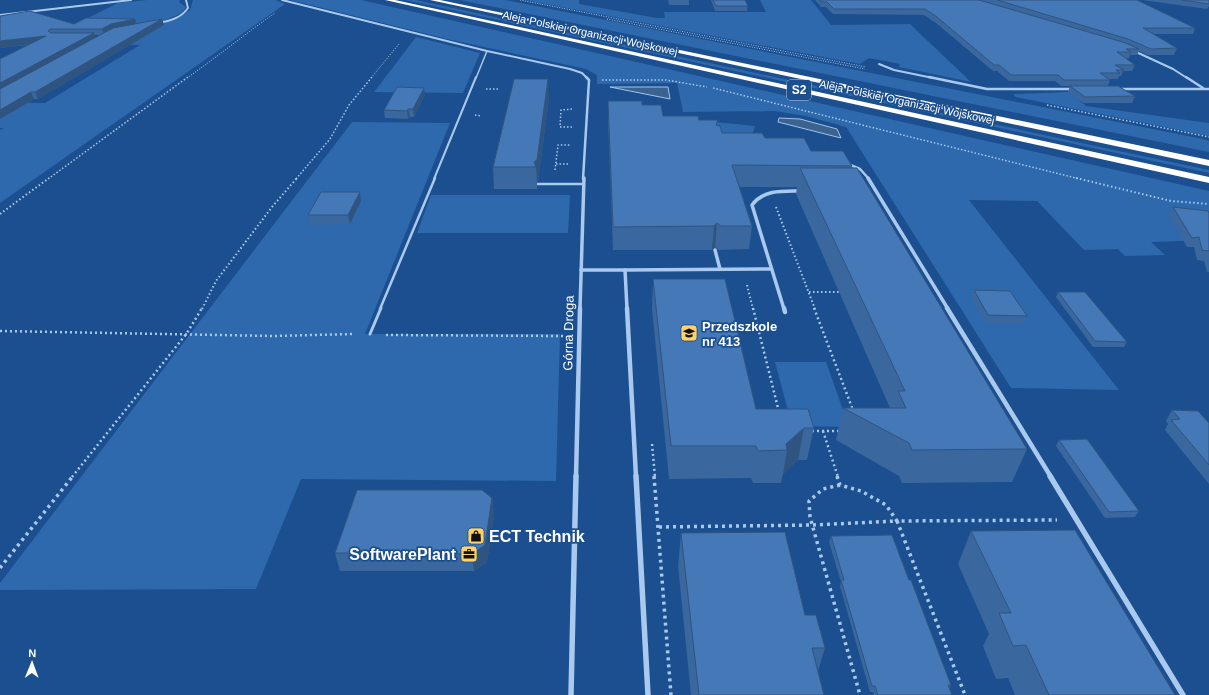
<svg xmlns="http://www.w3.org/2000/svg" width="1209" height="695" font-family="Arial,sans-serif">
<rect width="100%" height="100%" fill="#1b4f8f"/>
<g fill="#2e69ad">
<path d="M147,0H180L179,2L186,7C181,20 133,29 120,29C108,30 93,25 80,22L118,3Z"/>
<path d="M193,0H275L285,4L0,203V130L4,128H0V102L45,103L140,45L98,44L149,26L175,20L190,10Z"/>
<path d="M290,0H361L1209,191V240L1151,242L1165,255L1125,256L1118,249L1084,250L1037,201L969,200L1119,390L1011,388L846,127L806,116L775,111L683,112L677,83L597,84V75L586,69L447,39Z"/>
<path d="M405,0H416L1105,148L1209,170V173Z"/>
<path d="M460,0H505L1203,139L1209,141V152Z"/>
<path d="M525,0H579V4L657,18H665L664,12H766L760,0H811L831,25L910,24L971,82L899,67L900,64L869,58L860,64Z"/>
<path d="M416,37L480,53L463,93L374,92Z"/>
<path d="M1069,92L1086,106L1209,123V136L1016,97L1013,94Z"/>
<path d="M684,119L755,126L751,139L677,132Z"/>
<path d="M352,122L450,123L365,334H560L556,481L301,479L256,589L0,590V583Z"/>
<path d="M431,195H570L568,233H417Z"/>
<path d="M775,362H826L849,427L792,426Z"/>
</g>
<g fill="#3c6290" stroke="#9cc4f0">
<path d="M610,87H668L670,99Z"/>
<path d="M779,118L800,119L837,129L841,138L778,122Z"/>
</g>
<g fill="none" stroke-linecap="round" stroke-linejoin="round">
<g stroke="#a9c9ee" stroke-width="1" stroke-dasharray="1 1.5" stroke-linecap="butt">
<path d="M520,0L866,67"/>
<path d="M607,19L865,69"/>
<path d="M187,78C217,57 245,34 275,13"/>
<path d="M371,78L399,44"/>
</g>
<g stroke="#a9c9ee" stroke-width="1.5" stroke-dasharray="1.5 2" stroke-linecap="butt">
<path d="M602,80H666L707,87"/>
<path d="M713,88L1080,179"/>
<path d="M486,89H498"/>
<path d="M1047,105L1209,137"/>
<path d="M475,115L481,116"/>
<path d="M572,127H560L561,110L573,109"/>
<path d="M556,164H569"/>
<path d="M555,170L558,145H571"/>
<path d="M48,179L188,77"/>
<path d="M296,179L330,139L349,105L372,77"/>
</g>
<g stroke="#a9c9ee" stroke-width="2" stroke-dasharray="1.5 2.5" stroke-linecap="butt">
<path d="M1076,178L1171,201L1209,204"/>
<path d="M776,207L815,309"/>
<path d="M0,214L49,178"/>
<path d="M747,285L753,309"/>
<path d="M809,292H841"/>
<path d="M202,309L216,281L272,207L297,178"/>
</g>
<g stroke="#a9c9ee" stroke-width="2.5" stroke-dasharray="2 3" stroke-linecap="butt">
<path d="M753,308L779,412"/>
<path d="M814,308L853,410"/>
<path d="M0,331L273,336L355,334"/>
<path d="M386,335L565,336"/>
<path d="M812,431H841"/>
<path d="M823,431L838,477"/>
<path d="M652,444L655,477"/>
<path d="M72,477L187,333L202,308"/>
</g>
<g stroke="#a9c9ee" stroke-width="3.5" stroke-dasharray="3 4" stroke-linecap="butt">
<path d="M654,476L671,695"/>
<path d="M837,476L840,485L861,491L886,505L897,521L1057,520"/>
<path d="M840,485L823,489L809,501L810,517L860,695"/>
<path d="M659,527L813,525L897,521L965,695"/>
<path d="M0,568L73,476"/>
</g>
<path stroke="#a9c9ee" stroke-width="1.5" d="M476,78L487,51"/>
<path stroke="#a9c9ee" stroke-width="2" d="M434,179L476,77"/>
<g stroke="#a9c9ee" stroke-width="2.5">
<path d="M538,184H583"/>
<path d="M380,309L435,178"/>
</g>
<path stroke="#a9c9ee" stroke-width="3" d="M370,334L381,308"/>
<g stroke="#a9c9ee" stroke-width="2">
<path d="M282,0L487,51L570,69L582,73L587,78"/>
<path d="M0,15L131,0"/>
<path d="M158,23C170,21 181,18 188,8L186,0"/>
<path d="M1134,51L1173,69L1187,78"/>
<path d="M879,64L894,70L933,78"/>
</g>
<g stroke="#a9c9ee" stroke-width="2.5">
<path d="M929,77L987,89H1075"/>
<path d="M1186,77L1203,88"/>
<path d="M1119,89H1209"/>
<path d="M848,164L860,169L869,179"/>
<path d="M583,179L589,80L586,77"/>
</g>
<g stroke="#a9c9ee" stroke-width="3.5">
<path d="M868,178L948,309"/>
<path d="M715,250L720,269"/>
<path d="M581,270H625L627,309"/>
<path d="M625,270L770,269"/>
<path d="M580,309L584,178"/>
<path d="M784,309L752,205C764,189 784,191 802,191"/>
</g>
<g stroke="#a9c9ee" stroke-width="4.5">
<path d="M627,308L636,477"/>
<path d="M784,308L785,312"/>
<path d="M947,308L1051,477"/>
<path d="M576,477L580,308"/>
</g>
<g stroke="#a9c9ee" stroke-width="5.5">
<path d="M636,476L648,695"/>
<path d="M1050,476L1183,695"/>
<path d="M571,695L576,476"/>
</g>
<g fill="#fff" fill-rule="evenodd">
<path d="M385,0H395L1209,177V183Z"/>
<path d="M430,0H440L1209,160V166Z"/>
</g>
</g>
<g fill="#3a679d" fill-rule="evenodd">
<path d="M668,0H689V5H669Z"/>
<path d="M711,0H745L748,6L747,11H715Z"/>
<path d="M815,0H1137L1195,28L1193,34H1153L1177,48L1174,55H1148L1139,51L1137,55H1130L1129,58L1126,59L1135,65L1132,71H1123L1121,76H1119L1118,79H1110V80L1108,86L1135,96L1132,103H1083L1068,92L1070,86H1061L1055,81H1009L997,71H993L936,23L924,15L833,14L826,7H821Z"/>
<path d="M1142,0H1209V6L1207,9Z"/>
<path d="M0,16L74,24L135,19L137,24L162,19L164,25L38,99H34L0,119V59L29,45L0,48ZM94,35H101L95,38Z"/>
<path d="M425,95L414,117H410L408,119L385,118L384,110Z"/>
<path d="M549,98L538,181L537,182V189H494L493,167Z"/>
<path d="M608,101L642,105L663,116L699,120H718V125L722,133L765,138L811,151L852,166V168L1027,449L1012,482L902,483L899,476L836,440L843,408H890L796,194L797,187H739L752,226L749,249L718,250L715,247L712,250H613L608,121Z"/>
<path d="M361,201L350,224L310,225L308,215Z"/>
<path d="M1173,207L1209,213V272H1207L1204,261L1197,260L1194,247H1187L1169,216Z"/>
<path d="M653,279L756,409L814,428L807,460H798L783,474L781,483H753L751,478L669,479L652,309Z"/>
<path d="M974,290L1027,316L1024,324L986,323L971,298Z"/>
<path d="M1058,292L1127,342L1124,347H1093L1056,297Z"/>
<path d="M1172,410L1209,423V484L1165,430L1168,424L1166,421Z"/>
<path d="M1059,440L1139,511L1135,517L1105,518L1056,446Z"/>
<path d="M492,498L494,515L487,562L474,571H340L335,553Z"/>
<path d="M971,531L1175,695H1015L1008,678L996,679L983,646L989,634L958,564Z"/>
<path d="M681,533L805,615L825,648L818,671L824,695H691L678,566Z"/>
<path d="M831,536L909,580L951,685L949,689L952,695H874L873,692H870L840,586L841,582L829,542Z"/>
</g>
<g fill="#305480">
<path d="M135,19L137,25L104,35L102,29L111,24Z"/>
<path d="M162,19L164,25L38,99L35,92Z"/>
<path d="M94,33L96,39L0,92V83Z"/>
<path d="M46,36L48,42L0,48V41Z"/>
<path d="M548,79L549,98L538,181L537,182L536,167L534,162Z"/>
<path d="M424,88L425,95L414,117L413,109Z"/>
<path d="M31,92L34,99L0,119V110Z"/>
<path d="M408,109L410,117L408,119L407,111Z"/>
<path d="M360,192L361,201L350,224L348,215Z"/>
<path d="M717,223L715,247L712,250L714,226Z"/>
<path d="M804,428L798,460L783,474L787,450L786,444Z"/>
<path d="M492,498L494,515L487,562L474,571L472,554Z"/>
</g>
<g fill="#4478b7" stroke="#305480">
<path d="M713,0H745L748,6H716Z"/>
<path d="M820,0H979L1126,43L1139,49H1126L1131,52H1117L1135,65H1115L1124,70H1116L1120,73H1100L1110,80H1064L1058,75H1011L999,65H994L937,17L925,9H834L827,2H821Z"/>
<path d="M997,0H1137L1195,28H1143L1177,48L1151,49L1128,39Z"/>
<path d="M1182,0H1209V4Z"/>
<path d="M30,11L74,24L86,18L135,19L111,24L102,29H50L48,31L51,33H94L0,83V59L46,36L0,41V16Z"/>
<path d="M162,19L35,92H31L0,110V89L113,28Z"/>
<path d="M514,79H548L537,160L534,162L536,167H493Z"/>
<path d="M1070,86H1118L1135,96L1085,97Z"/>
<path d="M397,87L424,88L413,109H408L407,111L384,110Z"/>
<path d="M608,101H642V105H661L663,116H698L699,120H718L716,125L720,126L722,133H762L765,138H804L811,151H843L852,166L732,165L752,226H721L717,223L714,226L613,227Z"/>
<path d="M800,168H857L1027,449L912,450L909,443L843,408H906L898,391H905Z"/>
<path d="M321,192H360L348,215H308Z"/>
<path d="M1173,207L1208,211L1209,213V251L1202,250L1199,237L1192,238Z"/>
<path d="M653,279H725L756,409H808L814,428H804L786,444L787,450L758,451L756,446H671Z"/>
<path d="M974,290L1010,291L1027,316L988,315Z"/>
<path d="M1058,292H1085L1127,342L1095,341Z"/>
<path d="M1172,410L1198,411L1209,423V465L1171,420L1180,419Z"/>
<path d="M1087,439L1139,511L1109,512L1059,440Z"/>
<path d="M357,490H482L492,498L485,545L472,554L335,553Z"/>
<path d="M1075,530L1175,695H1049L1026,645L1013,646L999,613H1011L971,531Z"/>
<path d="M785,532L805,615H816L825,648H812L824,695H699L681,533Z"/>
<path d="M892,535L909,580H911L951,685H948L952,695H878L875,686H872L841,580H844L831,536Z"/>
</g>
<defs>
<g id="school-square" transform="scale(0.9)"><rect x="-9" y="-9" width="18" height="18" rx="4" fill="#ffd166" stroke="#1b4f8f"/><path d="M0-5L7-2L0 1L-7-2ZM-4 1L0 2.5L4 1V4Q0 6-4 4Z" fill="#111"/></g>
<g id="shop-square" transform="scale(0.9)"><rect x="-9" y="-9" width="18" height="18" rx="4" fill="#ffd166" stroke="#1b4f8f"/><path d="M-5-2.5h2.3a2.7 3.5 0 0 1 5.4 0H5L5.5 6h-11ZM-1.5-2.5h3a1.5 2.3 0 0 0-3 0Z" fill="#111"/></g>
<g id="office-square" transform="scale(0.9)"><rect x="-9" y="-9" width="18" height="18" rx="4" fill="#ffd166" stroke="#1b4f8f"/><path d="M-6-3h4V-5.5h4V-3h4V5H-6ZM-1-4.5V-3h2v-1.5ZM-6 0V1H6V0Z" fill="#111"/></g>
</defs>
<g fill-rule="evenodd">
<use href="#school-square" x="689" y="333"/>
<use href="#shop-square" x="476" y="536"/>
<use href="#office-square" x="469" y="554"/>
</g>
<g text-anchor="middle" stroke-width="3.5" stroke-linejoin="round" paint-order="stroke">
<g font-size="11" fill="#fff" stroke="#1b4f8f">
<text transform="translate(590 33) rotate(12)" y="4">Aleja Polskiej Organizacji Wojskowej</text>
<text transform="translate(907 102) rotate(12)" y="4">Aleja Polskiej Organizacji Wojskowej</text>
</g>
<rect fill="#1b4f8f" stroke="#bbcadd" stroke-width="1" x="787" y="80" width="24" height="20" rx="3"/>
<g font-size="12" font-weight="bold" fill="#fff">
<text x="799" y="94">S2</text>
</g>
<g font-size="13" font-weight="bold" fill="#fff" stroke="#1b4f8f" text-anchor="start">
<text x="702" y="331">Przedszkole<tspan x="702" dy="15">nr 413</tspan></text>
</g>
<g font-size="13" fill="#fff" stroke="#1b4f8f">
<text transform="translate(568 333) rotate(-89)" y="5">Górna Droga</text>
</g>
<g font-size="16" font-weight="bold" fill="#fff" stroke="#1b4f8f" text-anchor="start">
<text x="489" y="542">ECT Technik</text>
<text x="456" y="560" text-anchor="end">SoftwarePlant</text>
</g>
</g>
<g transform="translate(32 663) rotate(1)" stroke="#1b4f8f" stroke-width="3" paint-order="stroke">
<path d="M0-3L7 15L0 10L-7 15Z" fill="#ffffff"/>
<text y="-6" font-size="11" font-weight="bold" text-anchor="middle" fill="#ffffff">N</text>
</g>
</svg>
